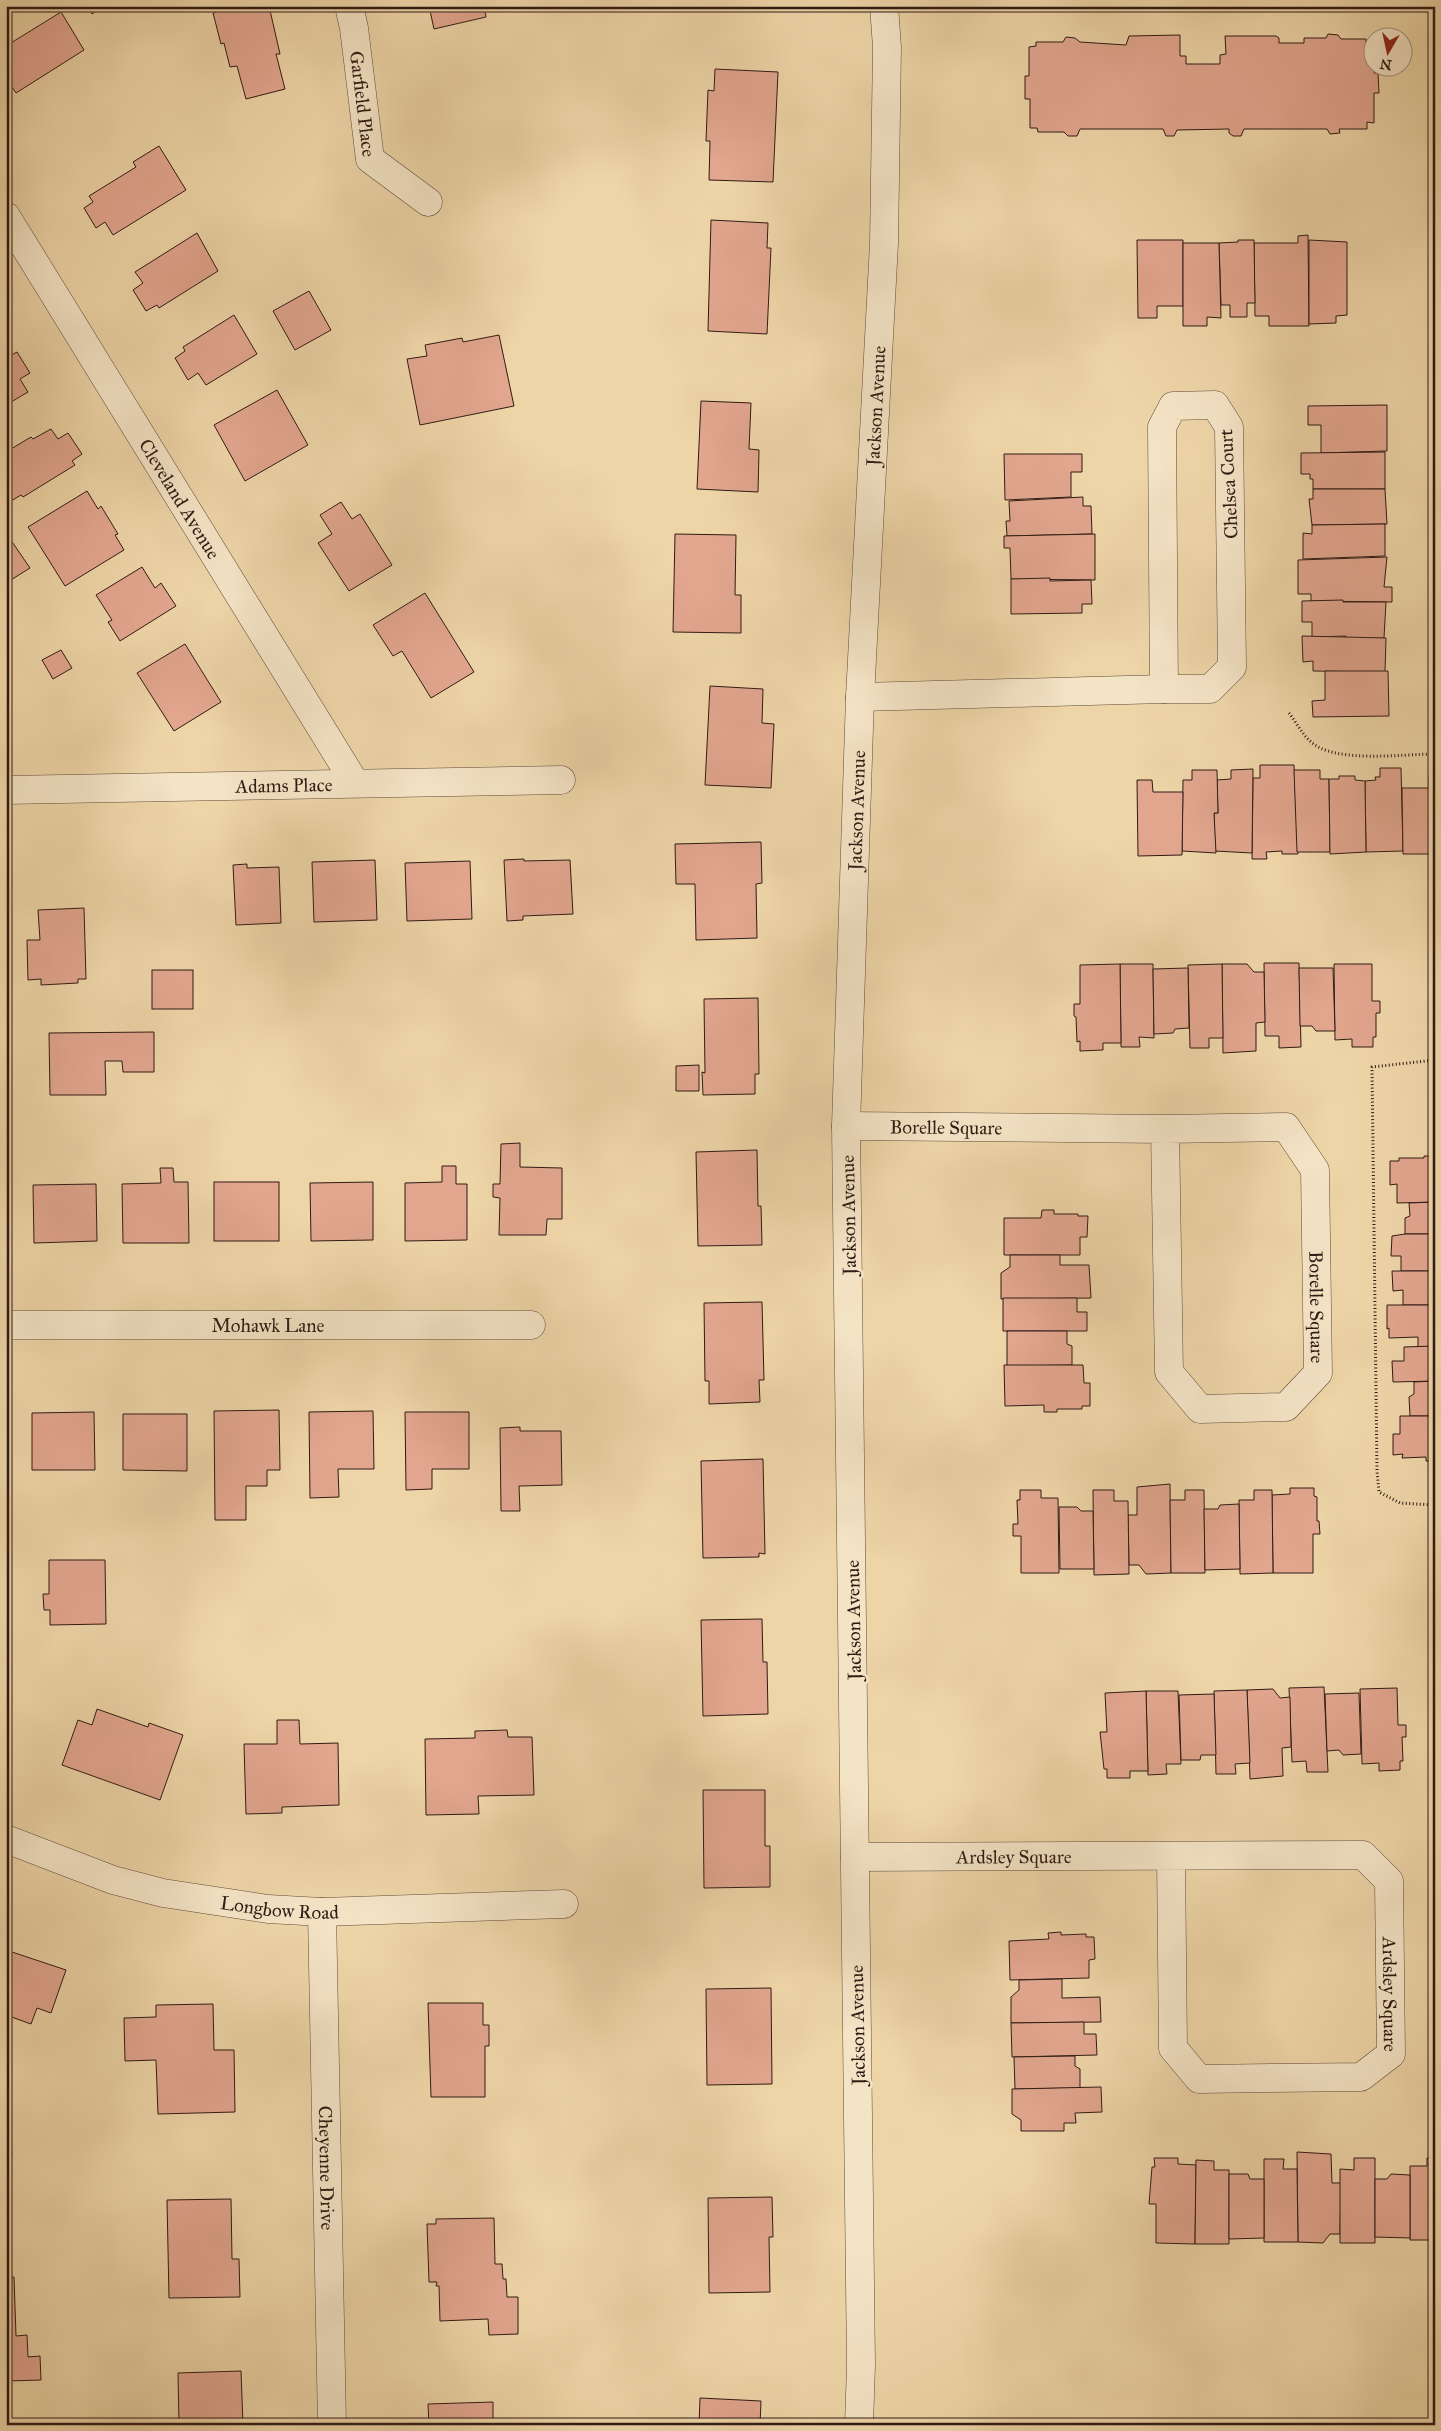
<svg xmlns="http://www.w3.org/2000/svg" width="1441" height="2431" font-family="'IM FELL Great Primer',serif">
<rect width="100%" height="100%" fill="#eed5a8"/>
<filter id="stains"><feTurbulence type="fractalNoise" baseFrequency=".004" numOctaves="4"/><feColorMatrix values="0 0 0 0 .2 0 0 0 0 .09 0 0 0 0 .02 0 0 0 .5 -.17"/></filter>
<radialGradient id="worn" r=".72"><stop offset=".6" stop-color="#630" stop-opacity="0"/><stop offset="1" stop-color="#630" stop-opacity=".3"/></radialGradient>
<g fill="#e2a68f" stroke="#2f1b14">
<path d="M87,6H104L92,14Z"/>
<path d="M216,6H269L280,54H276L285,89L246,99L237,66L230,67L224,43L221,44L213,13L217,12Z"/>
<path d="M429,6H484L486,17L434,29Z"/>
<path d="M669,6H732V9L669,11Z"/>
<path d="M61,12L84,50L16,93L6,78V46Z"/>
<path d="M1328,34L1338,35L1341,39H1366V43H1374V73H1378L1379,93H1374V123L1367,122V129H1339L1340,133L1330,134L1327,129H1244L1241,136H1233L1229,133V129L1177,130L1174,136H1166L1163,129H1080L1077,136H1068L1064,132H1038L1037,128H1030V99H1025V76H1029V47L1036,46V42H1063L1066,37L1075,38L1080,42L1126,45L1129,36L1180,35V56H1186V64H1220V55L1226,54L1225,36H1276L1279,38V43H1304V38H1326Z"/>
<path d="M715,69L778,72L773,182L709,180L710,141H706L708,90L714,91Z"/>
<path d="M159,146L186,190L113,235L105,222L96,228L84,208L93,202L89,196L136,167L133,162Z"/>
<path d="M711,220L768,223L767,248H771L767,334L708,331Z"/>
<path d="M197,233L218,271L159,308L157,305L146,311L133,290L143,283L135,272Z"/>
<path d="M1308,235L1309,326H1269V316H1255L1254,243H1298V236Z"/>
<path d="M1137,240H1183V306H1157V318H1138Z"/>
<path d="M1238,240H1254L1255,303H1247V317H1230V305H1221L1219,243L1238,242Z"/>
<path d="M1309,240L1347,242V315L1336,316V323L1309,324Z"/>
<path d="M1183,243H1219L1221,318L1207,317V326H1183Z"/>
<path d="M309,291L331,330L295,350L273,311Z"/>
<path d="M234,315L257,354L206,385L198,373L188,380L175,358L185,351L183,347Z"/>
<path d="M499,335L514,406L420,425L407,359L427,356L425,345L462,338L463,342Z"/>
<path d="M17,352L30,373L20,379L28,392L6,405V358Z"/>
<path d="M277,390L308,445L245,481L214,425Z"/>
<path d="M701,401L751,403L749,449L759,450L758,492L697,489Z"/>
<path d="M1387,405V451L1321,453V425H1308V406Z"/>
<path d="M51,429L58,439L68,433L82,454L72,461L75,465L23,497L21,495L6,504V452L31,437L33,439Z"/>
<path d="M1385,452V489H1313V479H1310V474H1301V453Z"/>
<path d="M1004,454H1082V472H1071V497L1005,500Z"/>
<path d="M1313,489H1385L1387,524L1312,525L1309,499H1313Z"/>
<path d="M87,491L98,509L101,506L118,534L115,535L124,550L65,586L28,527Z"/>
<path d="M1083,497V506H1091L1092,534L1007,536L1006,521H1010L1009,501Z"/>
<path d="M341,502L352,519L360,514L392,565L349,591L318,543L332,534L320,515Z"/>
<path d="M1385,524V556L1303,559V533L1312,534V525Z"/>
<path d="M6,533L30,568L6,583Z"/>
<path d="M675,534L736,535L735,595H741V633L673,632Z"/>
<path d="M1095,534V580L1011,579L1010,548H1004V536Z"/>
<path d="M1387,557L1384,587H1392V602L1311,601V594H1298V560Z"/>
<path d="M142,567L155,588L161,583L176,606L120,641L108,622L112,620L96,595Z"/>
<path d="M1050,578V581L1091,580L1092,604H1082V613L1011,614V579Z"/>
<path d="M425,593L474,672L431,698L402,651L393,656L373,625Z"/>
<path d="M1343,600V602H1386L1384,638L1346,639V636L1312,637V622H1302V601Z"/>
<path d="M1302,636L1386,638L1385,672L1313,671V661L1303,662Z"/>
<path d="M185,644L221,702L174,731L137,673Z"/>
<path d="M61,650L72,668L53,679L42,660Z"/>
<path d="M1325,671H1388L1389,716L1313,717L1312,701L1325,700Z"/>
<path d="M710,686L763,689L762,723L774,724L771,788L705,785Z"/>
<path d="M1260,765H1294L1298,854H1282V851L1266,852L1267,859H1252L1253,778H1260Z"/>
<path d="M1380,768H1401L1403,851L1366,852L1365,781L1376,780L1375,777H1380Z"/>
<path d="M1253,769L1252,853L1215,851L1214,813H1218L1217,780L1231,779V770Z"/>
<path d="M1192,770H1217L1218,813H1214L1216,853L1182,851L1183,780H1192Z"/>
<path d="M1294,770H1320V779H1329L1330,852H1297Z"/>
<path d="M1429,775H1435V854H1403L1402,788H1429Z"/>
<path d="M1339,776H1355V780L1365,781L1366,852L1330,854L1329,779H1339Z"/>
<path d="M1137,780H1152L1153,792H1183L1182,855L1138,856Z"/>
<path d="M761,842L762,883L756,884L757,938L696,940L695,884H676L675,844Z"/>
<path d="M524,859V861L570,860L573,914L523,916V920L507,921L504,860Z"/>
<path d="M375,860L377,920L314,922L312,862Z"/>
<path d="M470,861L472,919L407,921L405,863Z"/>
<path d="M247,864V868L279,867L281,923L236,925L233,865Z"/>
<path d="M84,908L86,979H78V983L41,985V979L28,980L27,940H40L38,910Z"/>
<path d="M1264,963H1299L1301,1047L1279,1048V1036H1265Z"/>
<path d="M1120,964H1153L1154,1038L1139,1037L1140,1047H1121Z"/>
<path d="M1120,964L1121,1043H1103V1050L1080,1051V1041L1077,1042L1076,1017L1074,1016V1004H1080V965Z"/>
<path d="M1222,964H1247L1254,972H1264L1265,1022L1256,1023V1051L1223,1053Z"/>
<path d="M1222,964L1223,1038H1209V1048H1190L1188,965Z"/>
<path d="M1334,964H1372V1001H1380V1013H1376V1037H1373V1047H1352V1039L1335,1040Z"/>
<path d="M1188,968L1189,1028L1175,1029L1173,1033L1154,1034L1153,969Z"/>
<path d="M1299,968H1333L1335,1031H1316L1312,1026H1300Z"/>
<rect x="152" y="970" width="41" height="39"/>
<path d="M758,998L759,1074H755V1094L703,1095L702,1072L705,1073L704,999Z"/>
<path d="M154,1032V1072H123L122,1061H105L106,1095H50L49,1033Z"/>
<path d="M699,1065V1091H676V1066Z"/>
<path d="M520,1143V1167L562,1168V1219H547L546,1235H499L500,1198L493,1197V1184H500L501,1144Z"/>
<path d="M757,1150L758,1206H761L762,1245L698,1246L696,1152Z"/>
<path d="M1424,1156H1435V1202L1397,1203V1184L1390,1185V1161H1399V1158H1424Z"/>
<path d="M442,1166H456V1184H467V1240L405,1241V1183L442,1182Z"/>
<path d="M160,1168H173L174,1182H188L189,1243H123L122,1184L161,1183Z"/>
<rect x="214" y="1182" width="65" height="59"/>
<path d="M373,1182V1240L311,1241L310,1183Z"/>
<path d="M96,1184L97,1241L34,1243L33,1185Z"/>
<path d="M1435,1202V1234H1405V1218L1410,1216L1409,1203Z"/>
<path d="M1042,1210H1054V1214H1078V1216H1088L1087,1237H1080V1255H1004V1218H1041Z"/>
<path d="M1405,1234H1435V1271H1401V1256H1391L1392,1236Z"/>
<path d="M1010,1255H1060V1265H1089L1091,1298L1001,1299V1273L1010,1267Z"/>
<path d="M1392,1271H1435V1305H1403V1290L1393,1291Z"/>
<path d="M1003,1298H1077V1312H1087V1331H1003Z"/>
<path d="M762,1302L764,1380H759L760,1402L709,1404V1381H705L704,1303Z"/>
<path d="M1387,1305H1435V1346L1418,1347V1337L1389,1338V1328L1387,1329Z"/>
<path d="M1007,1331H1067V1344L1072,1346V1365L1007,1366Z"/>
<path d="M1435,1346V1381L1393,1382L1392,1361H1404V1347Z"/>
<path d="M1004,1365H1083L1084,1383H1090V1406H1082V1409H1057V1412H1044V1405L1005,1406Z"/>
<path d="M1435,1381V1416H1410L1409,1397L1414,1394V1382Z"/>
<path d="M279,1410L280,1470H267V1486H246V1520H215L214,1411Z"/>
<path d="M373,1411L374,1469H338L339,1497L310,1498L309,1412Z"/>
<path d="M94,1412L95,1470H32V1413Z"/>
<path d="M405,1412H469V1469H432V1489L406,1490Z"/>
<path d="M123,1414H187V1471L123,1470Z"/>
<path d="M1400,1416H1435V1461H1426V1457L1402,1458L1403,1454L1393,1455V1434H1400Z"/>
<path d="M520,1427V1431H561L562,1485L519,1486L520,1511H501L500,1428Z"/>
<path d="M763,1459L765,1554L759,1553V1557L703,1558L701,1461Z"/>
<path d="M1170,1484L1171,1573L1146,1574L1139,1565H1129L1128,1515H1137V1487Z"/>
<path d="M1290,1488H1314V1496L1317,1497V1521H1319L1320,1534H1313V1573H1273L1272,1495L1290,1494Z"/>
<path d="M1020,1490H1041V1498H1058L1059,1573H1021V1536H1013V1524H1018L1017,1500H1020Z"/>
<path d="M1093,1490H1114V1501H1128L1129,1574L1094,1575Z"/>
<path d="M1185,1490H1204L1205,1573H1171L1170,1500H1185Z"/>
<path d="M1254,1490H1272L1273,1573L1240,1574L1239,1500H1254Z"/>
<path d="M1239,1504L1240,1569L1205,1570L1204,1509H1218L1220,1505Z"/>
<path d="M1059,1507H1077L1081,1511H1093L1094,1569H1060Z"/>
<path d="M49,1560H105L106,1624L50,1625V1610H44L43,1594H49Z"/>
<path d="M762,1619L763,1662H767L768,1714L703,1716L701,1620Z"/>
<path d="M1324,1687L1328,1772H1307L1306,1761L1292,1762L1289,1688Z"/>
<path d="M1397,1688L1398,1725H1406V1737H1402L1403,1761H1400V1770L1379,1771V1763L1362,1764L1360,1689Z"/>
<path d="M1273,1689L1280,1698L1290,1697L1291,1747L1282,1748L1283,1776L1250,1779L1247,1690Z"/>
<path d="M1247,1690L1250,1763L1235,1764L1236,1774H1216L1214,1691Z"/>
<path d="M1146,1691H1178L1181,1764H1166L1167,1774L1148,1775Z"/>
<path d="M1146,1691L1148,1771H1130V1778H1107V1769H1104L1100,1732H1107L1105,1693Z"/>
<path d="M1359,1693L1361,1754L1343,1755L1339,1750L1327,1751L1325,1694Z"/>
<path d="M1214,1694L1216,1755H1201L1200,1760H1181L1179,1695Z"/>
<path d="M97,1709L148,1727L149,1723L183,1735L160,1800L62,1765L78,1720L92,1725Z"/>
<path d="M277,1720H299L300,1744L338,1743L339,1805L282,1807V1813L246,1814L244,1744H277Z"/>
<path d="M507,1730L508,1737H532L534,1795L478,1796L479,1814L426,1815L425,1739L475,1738V1731Z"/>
<path d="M703,1790H765V1846H770V1887L704,1888Z"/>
<path d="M1061,1932V1935L1086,1934V1937H1094L1095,1959L1089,1960V1978L1010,1980L1009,1941L1049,1939L1048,1933Z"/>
<path d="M6,1950L66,1970L51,2013L37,2008L31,2024L6,2015Z"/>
<path d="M1062,1979V1998L1100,1997L1101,2022L1011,2023V1997L1019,1990V1980Z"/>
<path d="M771,1988L772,2084L707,2085L706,1989Z"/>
<path d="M428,2003H483V2025H489V2046H485V2097H431Z"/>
<path d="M213,2004L214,2050H234L235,2112L158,2114L156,2060L125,2061L124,2018L156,2017V2005Z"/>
<path d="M1084,2022V2034H1096L1097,2055L1012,2057L1011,2023Z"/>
<path d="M1075,2056V2066L1080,2069V2088L1015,2089L1014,2057Z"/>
<path d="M1101,2087L1102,2112L1075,2113L1076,2123H1064V2131H1021V2120L1012,2114V2089Z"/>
<path d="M9,2095L12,2157L9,2158L10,2192H6V2096Z"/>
<path d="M1297,2152L1331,2154L1332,2183H1341L1340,2234H1330L1323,2243L1298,2242Z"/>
<path d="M1154,2158H1178V2164L1196,2165L1195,2244L1156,2243V2204H1149L1152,2167H1155Z"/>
<path d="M1354,2158H1375V2243H1340V2169L1354,2170Z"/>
<path d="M1427,2158H1435V2240H1410V2166H1427Z"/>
<path d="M1264,2159H1284L1283,2169H1297L1298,2242H1264Z"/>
<path d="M1196,2160L1214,2161V2170H1229V2244H1195Z"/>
<path d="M1229,2174H1248L1250,2179H1264V2238L1229,2239Z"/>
<path d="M1391,2174L1410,2175V2238L1375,2237V2179H1387Z"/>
<path d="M772,2197L773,2237H769L770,2292L709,2293L708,2198Z"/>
<path d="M231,2199L232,2259H239L240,2297L169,2298L167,2200Z"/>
<path d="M494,2218L495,2264H502L503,2279H506L507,2297H518V2334L489,2335L488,2319L440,2321L439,2286H436L437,2282H429L427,2224H436V2219Z"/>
<path d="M6,2277H14L16,2336L27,2335L28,2357L40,2356L41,2380L6,2381Z"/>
<path d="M241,2371L243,2425H179L178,2373Z"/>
<path d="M700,2398L761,2401L760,2425H699Z"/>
<path d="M493,2402V2425H429L428,2404Z"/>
</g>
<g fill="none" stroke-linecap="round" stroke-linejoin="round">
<g stroke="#5f4a39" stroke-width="29">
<g id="minor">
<path id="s1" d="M349,6L354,28L370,159L428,202"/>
<path id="s2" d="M6,216L355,783"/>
<path d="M1215,405L1229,427L1232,667L1210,689H1164L1162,427L1173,406Z"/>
<path d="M860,697L1164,689"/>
<path id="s3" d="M6,790L561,780"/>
<path id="s4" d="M846,1126L1165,1129L1286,1127L1315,1170L1318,1373L1286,1407L1200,1409L1169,1372L1165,1129"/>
<path id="s5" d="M6,1325H531"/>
<path id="s6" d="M6,1839L113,1880L163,1893L268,1909L322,1912L564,1904"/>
<path id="s7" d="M855,1857L1363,1855L1389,1881L1391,2054L1361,2077L1199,2079L1173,2048L1171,1857"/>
<path id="s8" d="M322,1912L332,2425"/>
<path id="s9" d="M859,2425L861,2365L846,1126L860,697L884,243L887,47L884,6"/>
</g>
</g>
<g stroke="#2f1b14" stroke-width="3" stroke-dasharray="1 2.5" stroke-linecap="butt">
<path d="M1289,713C1296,722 1302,734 1310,741C1333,764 1402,754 1435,754"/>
<path d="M1435,1060L1372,1067L1377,1471L1379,1492L1400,1503L1435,1505"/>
</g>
<use href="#minor" stroke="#f4e4c6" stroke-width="28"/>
</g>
<g text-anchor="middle" stroke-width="5" stroke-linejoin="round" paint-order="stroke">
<g font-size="19" fill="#2f1b14" stroke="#f4e4c6">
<text dy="7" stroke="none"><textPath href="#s1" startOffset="99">Garfield Place</textPath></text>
<text dy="7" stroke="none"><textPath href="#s9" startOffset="2020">Jackson Avenue</textPath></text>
<text transform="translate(1228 484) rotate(-93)" y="7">Chelsea Court</text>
<text dy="7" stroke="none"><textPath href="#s2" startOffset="332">Cleveland Avenue</textPath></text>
<text dy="7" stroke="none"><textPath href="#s3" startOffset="278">Adams Place</textPath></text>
<text dy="7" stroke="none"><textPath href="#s9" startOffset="1615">Jackson Avenue</textPath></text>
<text dy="7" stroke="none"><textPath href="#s4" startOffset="100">Borelle Square</textPath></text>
<text transform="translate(848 1215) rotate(-91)" y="7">Jackson Avenue</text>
<text dy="7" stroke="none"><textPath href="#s4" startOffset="629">Borelle Square</textPath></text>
<text dy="7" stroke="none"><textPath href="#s5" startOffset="262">Mohawk Lane</textPath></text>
<text transform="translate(853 1620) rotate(-91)" y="7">Jackson Avenue</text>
<text dy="7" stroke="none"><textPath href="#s7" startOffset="159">Ardsley Square</textPath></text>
<text dy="7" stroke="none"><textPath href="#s6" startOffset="284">Longbow Road</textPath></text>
<text dy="7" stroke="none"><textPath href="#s7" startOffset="658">Ardsley Square</textPath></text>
<text transform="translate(857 2025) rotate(-91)" y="7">Jackson Avenue</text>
<text dy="7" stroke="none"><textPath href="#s8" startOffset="256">Cheyenne Drive</textPath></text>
</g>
</g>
<rect width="1441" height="2431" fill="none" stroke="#eed5a8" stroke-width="25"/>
<rect x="8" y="8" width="1426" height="2416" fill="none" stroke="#2f1b14" stroke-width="2.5"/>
<rect x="12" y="12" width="1416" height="2406" fill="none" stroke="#2f1b14"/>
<g transform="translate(1388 52) rotate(189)"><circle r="24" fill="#f4e4c6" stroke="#a5947f"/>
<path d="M0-4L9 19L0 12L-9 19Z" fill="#8f2418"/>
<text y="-8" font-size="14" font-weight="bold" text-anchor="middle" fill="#2f1b14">N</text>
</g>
<rect width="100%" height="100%" filter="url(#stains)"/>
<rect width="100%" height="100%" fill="url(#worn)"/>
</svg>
